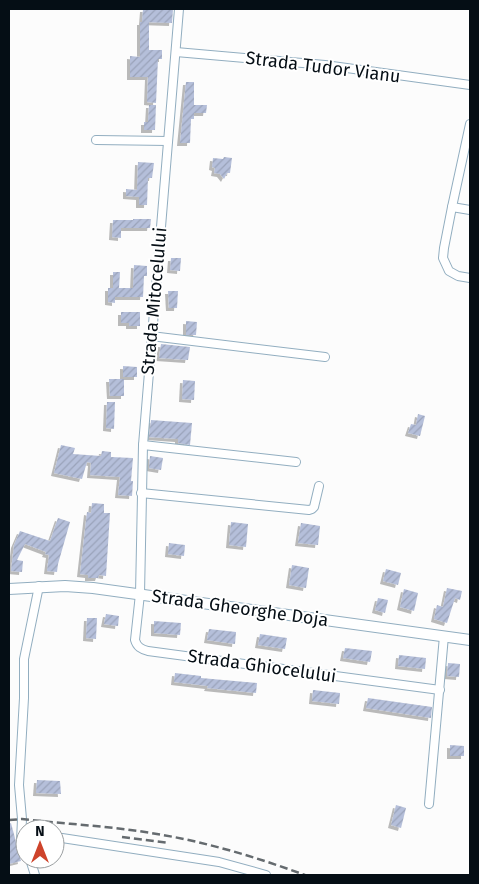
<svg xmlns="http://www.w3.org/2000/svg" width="479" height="884" font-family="'Fira Sans',sans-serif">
<defs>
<pattern id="building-hatch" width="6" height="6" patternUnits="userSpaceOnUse" patternTransform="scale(1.25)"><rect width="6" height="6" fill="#b5bfda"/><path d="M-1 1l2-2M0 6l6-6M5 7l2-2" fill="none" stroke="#9aa3ba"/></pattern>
<filter id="shadow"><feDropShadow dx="-3" dy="3" stdDeviation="0" flood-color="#0004"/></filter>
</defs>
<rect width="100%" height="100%" fill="#fcfcfc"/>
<g fill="url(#building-hatch)" filter="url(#shadow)">
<path d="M143,9H173L172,23L142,22Z"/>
<path d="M140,22H149V50H162V59H158L156,103L147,102L148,77H130V56L140,57Z"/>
<path d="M186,82H194V105H207L206,113H194V119H191L190,143H180Z"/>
<path d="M149,105H156L155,130H144V122H148Z"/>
<path d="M224,157L232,158L230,173H227L224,179L220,174L214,173L215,168L212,167L213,158L223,159Z"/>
<path d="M138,162L154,163L152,178H148L147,205H139V197L126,196V189L137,190Z"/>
<path d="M133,219H151L150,228H121V238L112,237L113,220H133Z"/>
<path d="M171,258H181L180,271L170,270Z"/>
<path d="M134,265L147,266V276H144L143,297H115V303L108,302V288H113V272H120L119,288H133Z"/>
<path d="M168,291H178L177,308H169Z"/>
<path d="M121,312H140V326H129V323H121Z"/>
<path d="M186,321L197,322L196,335H186Z"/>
<path d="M161,344L190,347L188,360L159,358Z"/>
<path d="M123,366L137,367V377H123Z"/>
<path d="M109,379H124V396H110Z"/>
<path d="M183,380L195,381L194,400L182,399Z"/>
<path d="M107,402H115L114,429L106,428Z"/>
<path d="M418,414L425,416L420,436L408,433L411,424L416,425Z"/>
<path d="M151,420L192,423L190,445L178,443V439L149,437Z"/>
<path d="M61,445L75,448L73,454L101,456L102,451L111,452V457L133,458L131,481H133L132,496L118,495L120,477L90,475L91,463L87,462L82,479L54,473Z"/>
<path d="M150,456L163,458L161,470L149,468Z"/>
<path d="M92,503L104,504V513H110L106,576L99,575L98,578H88V575L80,574L87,512L91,513Z"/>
<path d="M58,518L70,522L58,564L57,572L47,571L49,555L45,554L46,552L25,544L17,560L23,561L22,572L11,571L14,545L20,531L50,541Z"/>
<path d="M231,522L248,524L246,547L229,545Z"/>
<path d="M301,523L320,526L318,545L298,543Z"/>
<path d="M169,543L185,545L184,556L168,554Z"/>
<path d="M292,565L309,568L306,588L289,585Z"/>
<path d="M386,569L401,573L398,585L383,581Z"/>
<path d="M447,588L462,591L460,600L455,598L447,623L434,619L437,605L443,607Z"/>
<path d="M404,589L418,593L414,611L400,607Z"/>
<path d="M378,598L388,600L385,613L375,610Z"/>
<path d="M106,614L119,616L118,626L104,624Z"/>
<path d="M87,618H97L96,639L86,638Z"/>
<path d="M154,621L181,623L180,635L154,633Z"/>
<path d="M209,629L236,632L235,644L207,640Z"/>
<path d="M260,634L287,638L285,649L258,645Z"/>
<path d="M345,648L372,651L370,662L343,658Z"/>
<path d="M399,655L426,658L425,669L398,666Z"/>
<path d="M448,663L460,664L459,677L447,676Z"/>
<path d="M175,673L201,676V678L257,683L256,693L207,688L208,686L174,682Z"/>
<path d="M313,690L340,693L339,704L312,701Z"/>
<path d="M368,698L432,707L431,718L366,708Z"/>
<path d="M450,745L464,746V756H450Z"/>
<path d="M37,780L60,781L61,794L36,793Z"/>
<path d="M396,805L406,808L401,828L391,825Z"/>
<path d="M11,823L21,861L9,864V824Z"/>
</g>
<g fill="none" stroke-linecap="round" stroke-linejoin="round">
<g stroke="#92aec0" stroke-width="10">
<g id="minor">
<path d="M179,9L143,445L140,594L135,640C137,647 141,649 148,651L440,690"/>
<path d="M176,52L325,65L470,85"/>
<path d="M470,124L452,207L444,248L443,258L449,271L458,276L470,278"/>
<path d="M96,140L168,141"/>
<path d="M452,207L470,210"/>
<path d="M151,336L325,357"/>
<path d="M143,445L296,462"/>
<path d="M141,493L309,510L312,509L314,507L319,486"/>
<path d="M429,804L444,636"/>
<path d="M55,838H62L219,862L266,875"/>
<path d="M25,848L21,841L22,819L19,785L24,698V659L39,586"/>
<path d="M30,859L35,875"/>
</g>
</g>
<g stroke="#92aec0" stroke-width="12">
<path id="secondary" d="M9,589L65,586L93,588L470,640"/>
</g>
<use href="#minor" stroke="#fff" stroke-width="8"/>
<use href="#secondary" stroke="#fff" stroke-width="10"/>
<g stroke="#656b6f" stroke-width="2.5" stroke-dasharray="8 4" stroke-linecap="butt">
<path d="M9,820L22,819C65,824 108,826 151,833C203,841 256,857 305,875"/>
<path d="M122,837L169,843"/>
</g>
</g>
<g text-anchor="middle" stroke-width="4" stroke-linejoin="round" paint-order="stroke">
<g font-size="18" fill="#050e15" stroke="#fff">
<text transform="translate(323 67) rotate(7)" y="6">Strada Tudor Vianu</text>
<text transform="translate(154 301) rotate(-85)" y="6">Strada Mitocelului</text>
<text transform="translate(240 608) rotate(8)" y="6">Strada Gheorghe Doja</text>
<text transform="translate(262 666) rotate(8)" y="6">Strada Ghiocelului</text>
</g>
</g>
<rect width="479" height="884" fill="none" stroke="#050e15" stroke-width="20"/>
<g transform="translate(40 844)"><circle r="24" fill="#ffffff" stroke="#9b9fa1"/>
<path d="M0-4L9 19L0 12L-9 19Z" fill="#ce432b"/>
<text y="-8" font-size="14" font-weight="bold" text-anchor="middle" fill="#050e15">N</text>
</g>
</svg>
